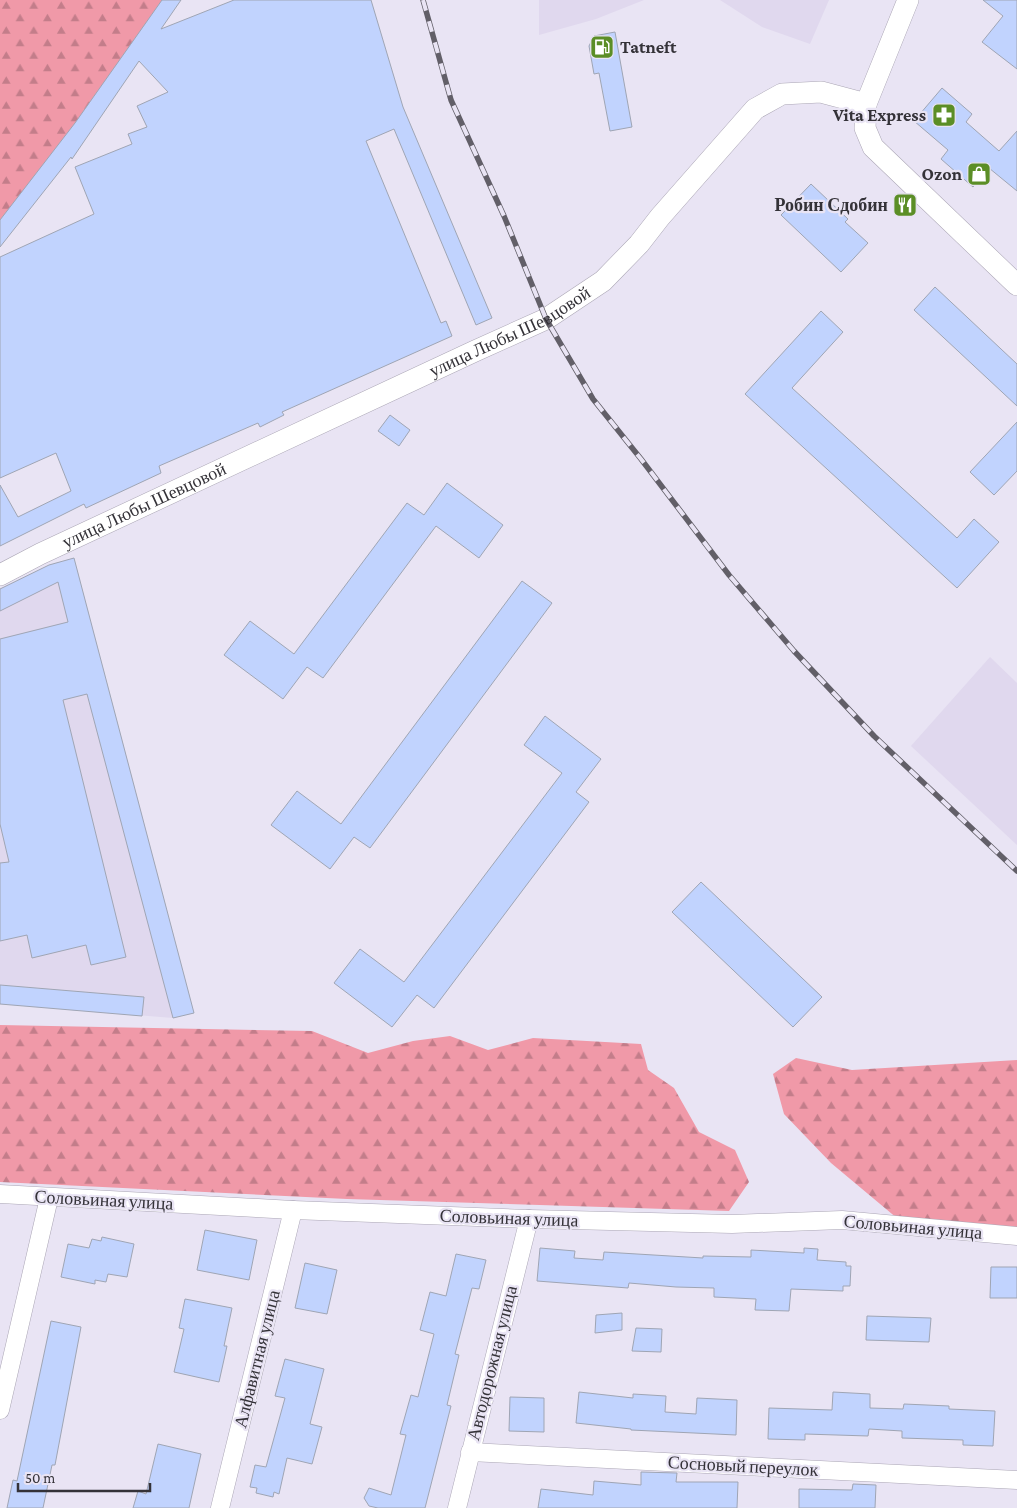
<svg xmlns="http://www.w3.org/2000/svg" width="1017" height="1508" font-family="'Crimson Pro',serif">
<defs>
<pattern id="forest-firs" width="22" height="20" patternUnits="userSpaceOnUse" patternTransform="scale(1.25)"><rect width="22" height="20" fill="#f099a8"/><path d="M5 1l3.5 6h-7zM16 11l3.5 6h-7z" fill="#c37d8a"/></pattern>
</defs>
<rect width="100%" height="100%" fill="#e9e4f4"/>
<g fill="#e0d8ee">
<path d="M539,0H644L596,19L539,35Z"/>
<path d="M720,0H829L810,44L762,27Z"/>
<path d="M74,558L194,1013L173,1018L0,1004V589L53,564Z"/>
<path d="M990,657L1017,683V845L911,746Z"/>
</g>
<g fill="url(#forest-firs)">
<path d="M0,0H163L98,98L0,221Z"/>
<path d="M0,1025L312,1031L368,1053L413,1041L450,1036L488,1050L533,1038L641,1044L648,1070L674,1088L699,1132L735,1150L749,1182L729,1211L347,1199L0,1182Z"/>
<path d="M796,1058L852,1070L1017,1060V1228L898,1219L831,1163L784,1114L773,1074Z"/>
</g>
<g fill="#c1d3fe" stroke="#9fa5b4">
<path d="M162,0H181L161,29L234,0H371L403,107L492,318L476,325L394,129L366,141L441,323L446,321L452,336L282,412L284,415L260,427L258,423L159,466L161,473L86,508L84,504L0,546V485L18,517L71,491L56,453L0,478V257L94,214L75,167L132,144L128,134L147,127L137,106L168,92L139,61L72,159L71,157L0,247V220L75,123Z"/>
<path d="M983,0H1017V69L982,42L1003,16Z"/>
<path d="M615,32L632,127L610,131L599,73L594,74L589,46L594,36Z"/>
<path d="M942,88L972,114L966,122L999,151L1017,131V191L989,168L973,187L941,159L948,150L914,121Z"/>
<path d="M811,184L848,219L845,222L868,243L841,272L781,215Z"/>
<path d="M935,287L1017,364V406L914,310Z"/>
<path d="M821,311L843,332L792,388L957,538L974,519L999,542L957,588L745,394Z"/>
<path d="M390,415L410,430L399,446L378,431Z"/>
<path d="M1017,422V471L994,495L970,472Z"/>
<path d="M447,483L503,525L479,558L436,526L323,678L307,667L283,699L224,655L250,621L294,654L407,503L424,515Z"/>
<path d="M74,558L194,1013L173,1018L87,694L63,700L126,957L91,965L86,945L32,958L27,935L0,941V863L9,862L0,824V639L68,622L58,582L0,611V589L49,565Z"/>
<path d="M522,581L552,603L370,848L354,837L330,869L271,825L297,791L341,824Z"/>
<path d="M545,716L601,759L576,792L589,802L434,1008L417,995L392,1027L334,983L360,949L404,982L562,773L524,745Z"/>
<path d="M701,882L822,997L793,1027L672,912Z"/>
<path d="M0,985L144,997L142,1016L0,1004Z"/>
<path d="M205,1230L257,1240L249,1280L197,1270Z"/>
<path d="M102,1237L134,1244L127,1277L108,1274L106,1282L95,1280V1284L61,1277L68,1244L89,1248L92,1239L101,1241Z"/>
<path d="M540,1248L575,1251L574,1258L603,1260L604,1252L703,1258V1256L751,1257V1250L804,1253V1248L818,1249L817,1260L846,1262V1266H851L850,1286H843V1291L791,1289L789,1311L755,1310L756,1299L714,1297V1288L676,1287L629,1283L628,1288L537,1281Z"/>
<path d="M456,1254L486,1260L479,1289L472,1288L455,1354L459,1355L447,1405L451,1406L425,1508H378L369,1506L364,1498L369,1488L391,1495L406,1435L400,1434L411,1395L418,1397L434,1334L420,1330L430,1292L446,1296Z"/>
<path d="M305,1263L337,1270L327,1314L295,1308Z"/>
<path d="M991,1267H1017V1298H990Z"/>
<path d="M185,1299L232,1308L224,1346H227L219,1382L174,1372L184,1329L179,1328Z"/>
<path d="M622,1313V1330L595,1333L596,1315Z"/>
<path d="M867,1316L931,1318L929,1342L866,1340Z"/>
<path d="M51,1321L81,1327L55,1465H52L43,1508H7L13,1480L17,1481Z"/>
<path d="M636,1328L662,1329L661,1352L632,1351Z"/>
<path d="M285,1359L324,1369L310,1424L322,1427L312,1464L287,1458L279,1494L274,1492L273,1497L256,1493L257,1488L250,1487L255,1465L266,1467L285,1398L275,1396Z"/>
<path d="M579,1392L633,1398V1394L666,1396L665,1412L696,1414L697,1398L737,1400L736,1435L631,1430V1429L576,1423Z"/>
<path d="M833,1392L870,1394V1408L903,1409L904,1404L949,1406V1409L995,1411L993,1446L963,1445V1440L902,1438V1431L869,1429L868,1436L805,1434V1440L768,1439L769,1408L832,1410Z"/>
<path d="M510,1397L544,1398V1432L509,1431Z"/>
<path d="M158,1444L201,1454L189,1508H133L138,1491L146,1494Z"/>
<path d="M641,1472L677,1473L676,1482H738L737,1508H538L541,1489L593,1495L594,1481L641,1485Z"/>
<path d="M853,1484L876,1485L875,1508H799V1489L852,1490Z"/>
</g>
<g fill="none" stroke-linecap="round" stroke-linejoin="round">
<g stroke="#aba6b5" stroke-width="19">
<g id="minor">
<path d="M0,1194L293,1210L529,1219L732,1224L842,1220L1017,1236"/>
<path d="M0,1410L49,1198"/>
<path d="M470,1452L1017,1480"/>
<path d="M220,1508L293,1210"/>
<path d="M457,1508L529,1219"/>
</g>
</g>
<g stroke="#aba6b5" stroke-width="22">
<g id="tertiary">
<path d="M908,0L866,104L865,128L873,147L1017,285"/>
<path id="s1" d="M0,575L40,554L475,351L546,319L603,281L639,244L660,217L755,109L782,94L821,92L866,104"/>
</g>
</g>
<use href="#minor" stroke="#fff" stroke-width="18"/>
<use href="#tertiary" stroke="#fff" stroke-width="21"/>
<g stroke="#625f68" stroke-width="5.5">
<path id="rail" d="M423,0L451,100L504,216L546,319L593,399L641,459L729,575L794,651L874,736L1017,871"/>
</g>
<use href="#rail" stroke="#e9e4f4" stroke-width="4" stroke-dasharray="11" stroke-linecap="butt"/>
</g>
<defs>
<g id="fuel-square" transform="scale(1.25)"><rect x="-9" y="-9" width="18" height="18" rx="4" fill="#5b8e26" stroke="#e9e4f4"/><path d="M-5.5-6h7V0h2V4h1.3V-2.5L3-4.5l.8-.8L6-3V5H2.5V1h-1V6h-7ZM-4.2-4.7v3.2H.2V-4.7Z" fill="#fff"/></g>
<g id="pharmacy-square" transform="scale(1.25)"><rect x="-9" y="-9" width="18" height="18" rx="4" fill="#5b8e26" stroke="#e9e4f4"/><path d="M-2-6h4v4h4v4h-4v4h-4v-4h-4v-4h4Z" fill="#fff"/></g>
<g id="shop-square" transform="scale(1.25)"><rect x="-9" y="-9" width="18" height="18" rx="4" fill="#5b8e26" stroke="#e9e4f4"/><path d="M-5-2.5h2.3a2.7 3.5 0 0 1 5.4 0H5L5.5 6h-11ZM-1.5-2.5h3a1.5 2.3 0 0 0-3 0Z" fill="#fff"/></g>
<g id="restaurant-square" transform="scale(1.25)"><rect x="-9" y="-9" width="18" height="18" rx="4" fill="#5b8e26" stroke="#e9e4f4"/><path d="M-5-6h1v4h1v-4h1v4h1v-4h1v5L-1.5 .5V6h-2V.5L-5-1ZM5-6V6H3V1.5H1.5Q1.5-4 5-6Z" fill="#fff"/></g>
</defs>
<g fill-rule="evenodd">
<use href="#fuel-square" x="602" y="47"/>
<use href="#pharmacy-square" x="944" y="115"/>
<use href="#shop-square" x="979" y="174"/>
<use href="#restaurant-square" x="905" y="205"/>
</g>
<g text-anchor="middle" stroke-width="4.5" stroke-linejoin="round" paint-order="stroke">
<g font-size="18" font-weight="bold" fill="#343238" stroke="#e9e4f4" text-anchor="end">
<text x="620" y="53" text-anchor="start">Tatneft</text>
<text x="926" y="121">Vita Express</text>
<text x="962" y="180">Ozon</text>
<text x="888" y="211">Робин Сдобин</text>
</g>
<g font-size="18" fill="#343238" stroke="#e9e4f4">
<text dy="6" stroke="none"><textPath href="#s1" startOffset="565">улица Любы Шевцовой</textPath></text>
<text dy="6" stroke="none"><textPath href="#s1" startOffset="160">улица Любы Шевцовой</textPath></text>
<text transform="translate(104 1200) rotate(3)" y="6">Соловьиная улица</text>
<text transform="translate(509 1218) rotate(2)" y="6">Соловьиная улица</text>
<text transform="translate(913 1227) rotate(5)" y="6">Соловьиная улица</text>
<text transform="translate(257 1359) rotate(-76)" y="6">Алфавитная улица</text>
<text transform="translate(492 1363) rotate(-76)" y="6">Автодорожная улица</text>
<text transform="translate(743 1466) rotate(3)" y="6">Сосновый переулок</text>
</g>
</g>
<path d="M18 1483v8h132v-8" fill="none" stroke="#343238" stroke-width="2.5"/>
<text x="25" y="1483" font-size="15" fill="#343238" stroke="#e9e4f4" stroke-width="4" paint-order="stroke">50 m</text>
</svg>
